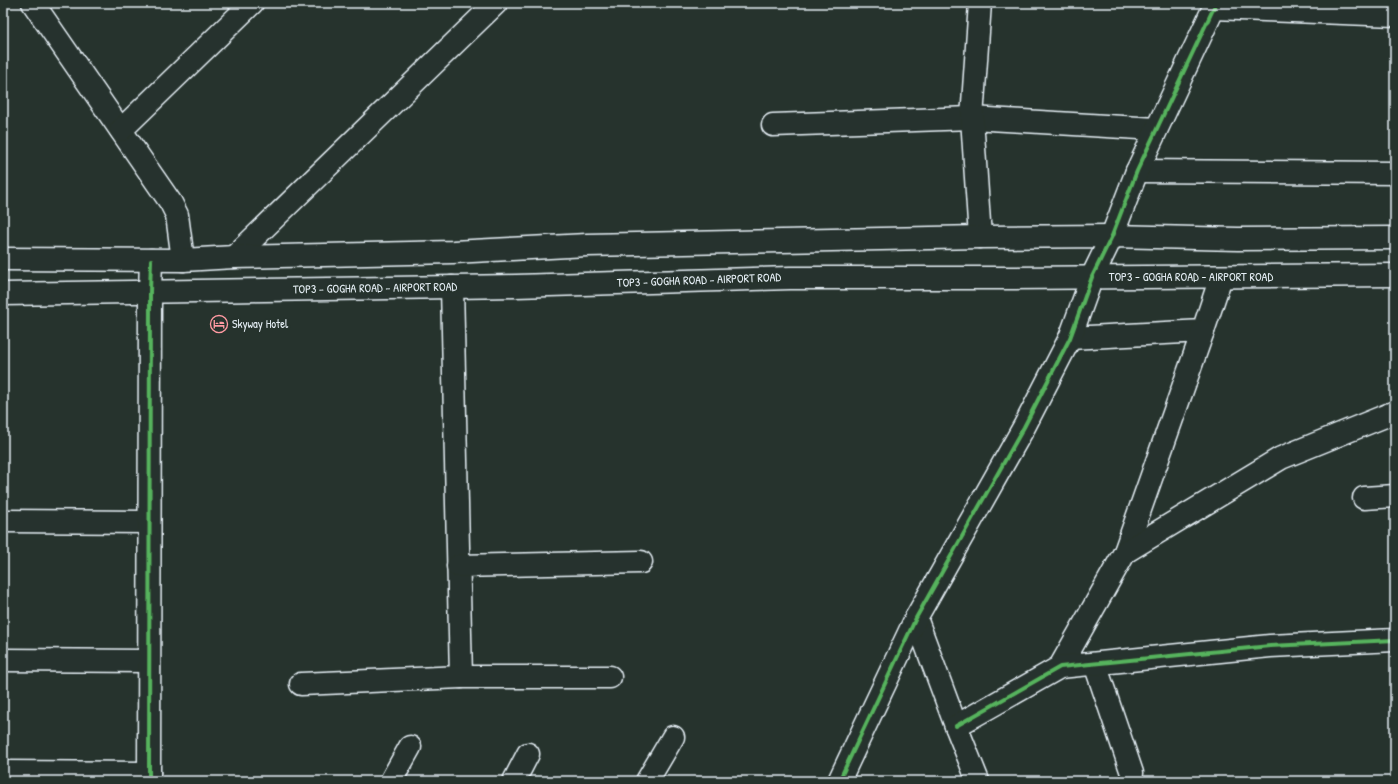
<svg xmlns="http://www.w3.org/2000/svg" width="1398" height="784" font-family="'Patrick Hand',sans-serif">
<rect width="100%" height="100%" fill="#26332d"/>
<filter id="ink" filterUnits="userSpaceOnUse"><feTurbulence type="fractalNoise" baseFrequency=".025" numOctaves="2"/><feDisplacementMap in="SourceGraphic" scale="8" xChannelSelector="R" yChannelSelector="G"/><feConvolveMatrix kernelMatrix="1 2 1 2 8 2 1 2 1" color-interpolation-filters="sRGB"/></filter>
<g filter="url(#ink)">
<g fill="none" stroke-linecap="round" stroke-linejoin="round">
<g stroke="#e8f1f8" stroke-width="25">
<g id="minor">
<path d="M33,3L171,203L177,215L183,260"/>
<path d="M1214,8L1395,15"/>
<path d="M773,125L972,118L1156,129"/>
<path d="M121,130L252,3"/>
<path d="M1137,171L1395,173"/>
<path d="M980,237L972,118L980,3"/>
<path d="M234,257L496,3"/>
<path d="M452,287L461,677"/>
<path d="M1070,338L1203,331L1221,277"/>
<path d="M1364,498L1395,496"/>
<path d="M3,521L149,522"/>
<path d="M1125,552L1203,331"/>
<path d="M458,566L641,562"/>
<path d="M916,618L956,726L978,781"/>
<path d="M3,660L149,661"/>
<path d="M1095,664L1132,773"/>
<path d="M1060,667L1125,552L1281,458L1395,412"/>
<path d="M301,684L461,677H610"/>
<path d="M956,726L1060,667L1270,646L1395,640"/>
<path d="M3,772L149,773"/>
<path d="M149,781L150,292L151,260"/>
<path d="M391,781L410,747"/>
<path d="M514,781L528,754"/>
<path d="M647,781L673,737"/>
<path d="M839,781L916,618L1024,427L1070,338L1092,277L1112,236L1137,171L1216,3"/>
</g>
</g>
<g stroke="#e8f1f8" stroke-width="25">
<g id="major">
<path d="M3,259L183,260L234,257L453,252L587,245L980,237L1112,236L1238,239L1395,238"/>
<path d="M3,294L516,286L790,278H1012L1395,275"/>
</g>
</g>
<use href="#minor" stroke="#26332d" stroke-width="22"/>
<use href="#major" stroke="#26332d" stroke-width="22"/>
<g stroke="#26332d" stroke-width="6">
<g id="cycleway">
<path d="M956,726L1060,667L1270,646L1395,640"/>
<path d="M149,781L150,292L151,260"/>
<path d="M839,781L916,618L1024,427L1070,338L1092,277L1112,236L1137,171L1216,3"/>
</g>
</g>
<use href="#cycleway" stroke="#56b35d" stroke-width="4"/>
</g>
</g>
<defs>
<g id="hotel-ring" transform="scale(0.9)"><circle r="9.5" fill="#26332d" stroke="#ff9aa2" stroke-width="1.5"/><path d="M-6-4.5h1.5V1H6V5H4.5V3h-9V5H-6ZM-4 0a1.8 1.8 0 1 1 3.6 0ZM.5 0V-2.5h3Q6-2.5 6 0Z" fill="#ff9aa2"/></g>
</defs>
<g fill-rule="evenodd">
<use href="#hotel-ring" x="219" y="324"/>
</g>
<g text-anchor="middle" stroke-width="4" stroke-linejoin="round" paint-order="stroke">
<g font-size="12" fill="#e8f1f8" stroke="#26332d">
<text x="1191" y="281">TOP3 - GOGHA ROAD - AIRPORT ROAD</text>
<text transform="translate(699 280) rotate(-2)" y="4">TOP3 - GOGHA ROAD - AIRPORT ROAD</text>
<text transform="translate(375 288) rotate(-1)" y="4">TOP3 - GOGHA ROAD - AIRPORT ROAD</text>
</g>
<g font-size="12" fill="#e8f1f8" stroke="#26332d" text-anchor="start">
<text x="232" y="328">Skyway Hotel</text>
</g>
</g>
<rect width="1398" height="784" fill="none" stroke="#26332d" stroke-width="16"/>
<rect x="8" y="8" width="1382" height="768" fill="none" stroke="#e8f1f8" stroke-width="1.5" filter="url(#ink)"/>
</svg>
